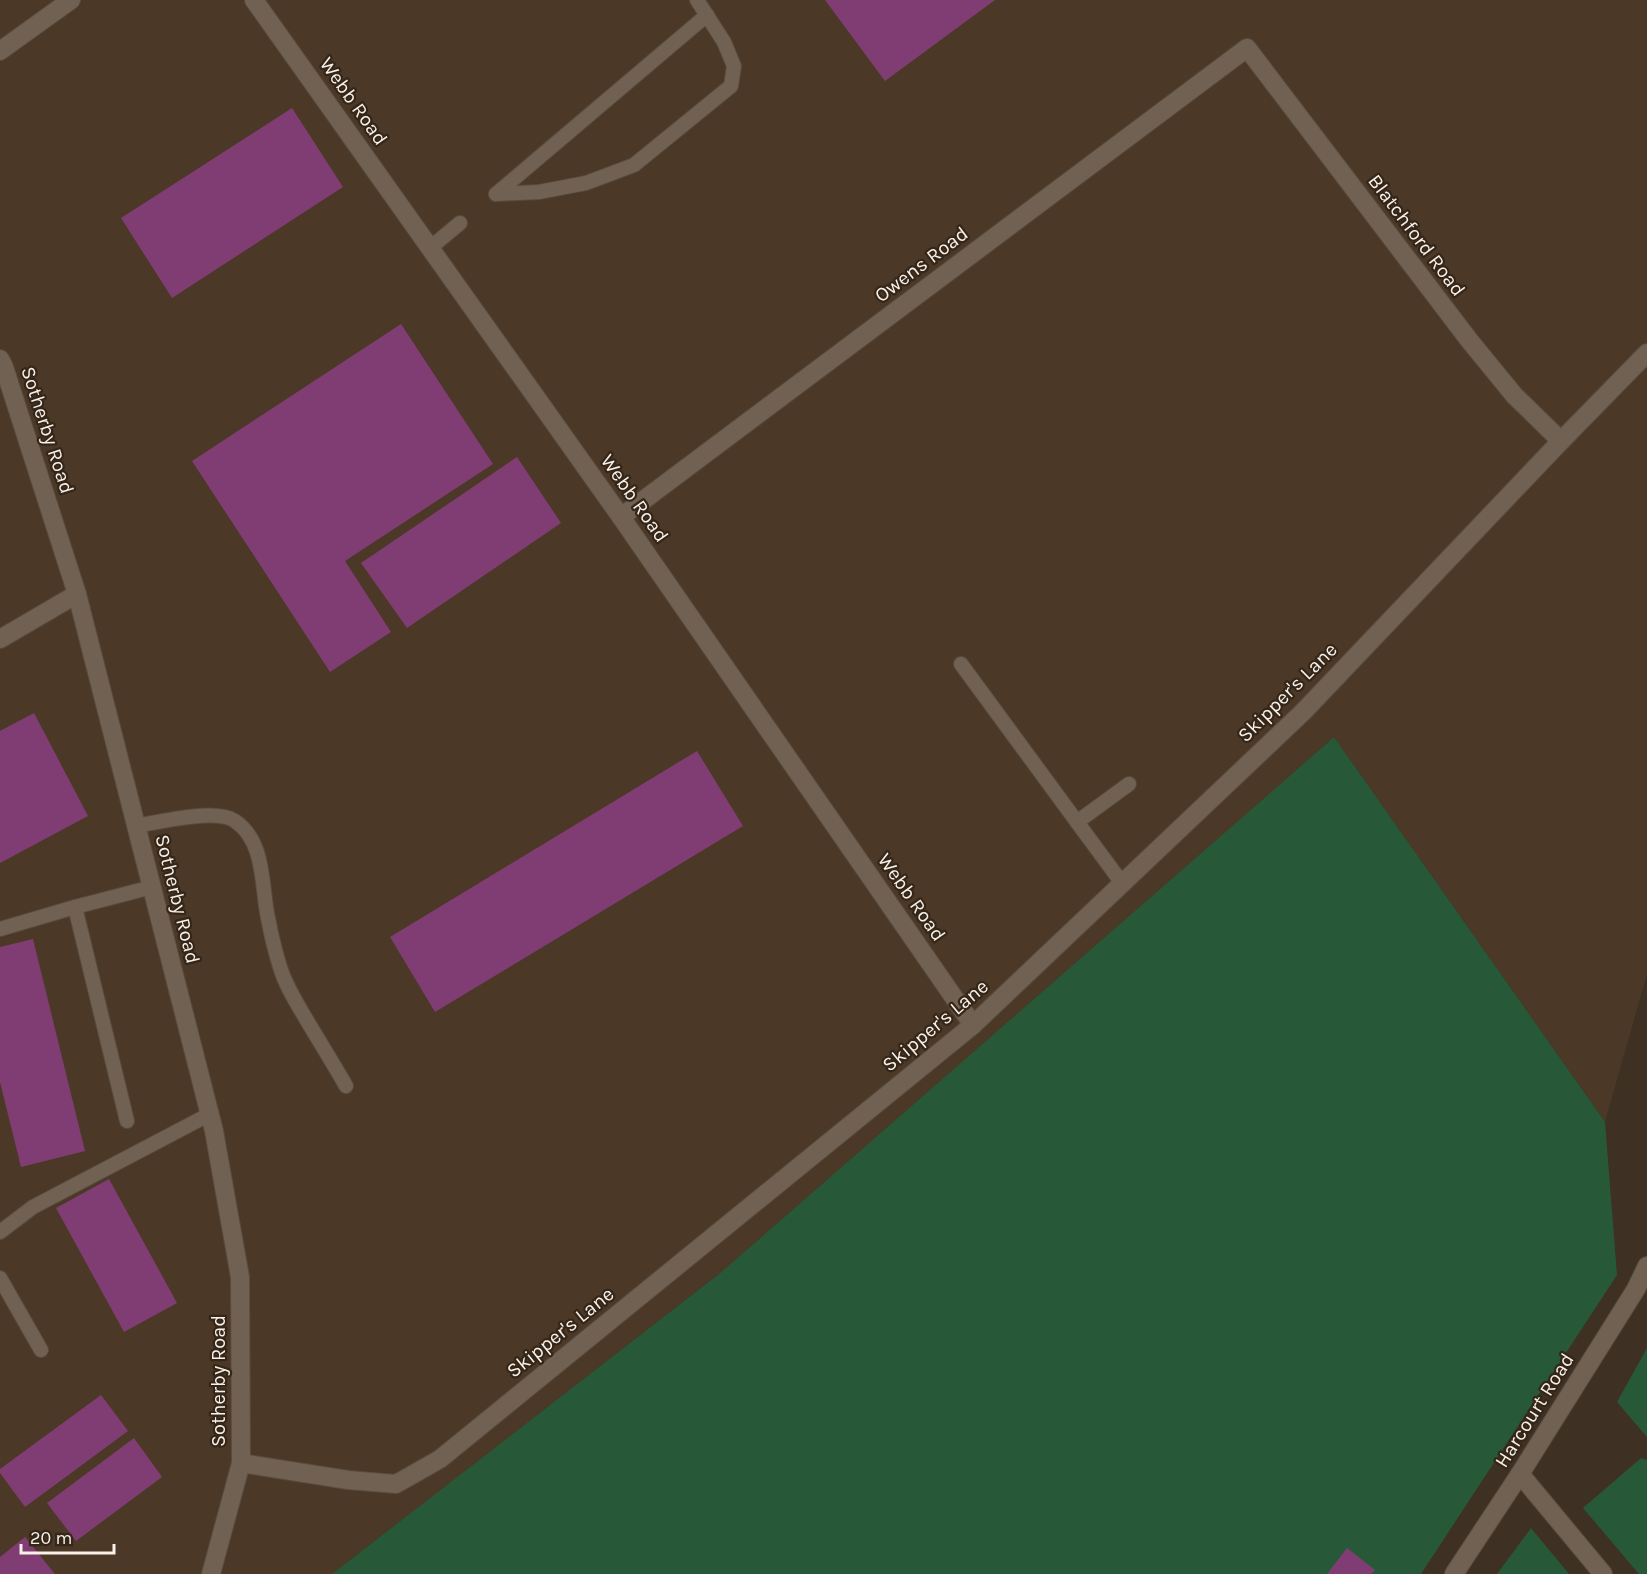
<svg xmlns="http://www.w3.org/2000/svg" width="1647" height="1574" font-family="Karla,sans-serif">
<rect width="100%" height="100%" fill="#3e3022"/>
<path fill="#4c3826" d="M0,0H1647V974L1605,1122L1334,737L719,1274L332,1574H0Z"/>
<g fill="#275938">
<path d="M1334,737L1605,1122L1617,1275L1421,1574H332L719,1274Z"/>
<path d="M1647,1348V1437L1617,1402Z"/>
<path d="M1641,1458L1647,1460V1574H1639L1583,1508Z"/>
<path d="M1531,1528L1569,1574H1497Z"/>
</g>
<g fill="#7f3d73">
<path d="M825,0H995L885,81Z"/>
<path d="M292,108L343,187L172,298L121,218Z"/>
<path d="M401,324L493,464L345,561L391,632L330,672L192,461Z"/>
<path d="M517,457L561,523L407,628L361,563Z"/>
<path d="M34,713L88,816L0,863V731Z"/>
<path d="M697,751L743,826L435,1012L390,937Z"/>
<path d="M33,939L85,1151L21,1167L0,1082V947Z"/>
<path d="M109,1179L177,1303L124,1332L56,1208Z"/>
<path d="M101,1395L128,1431L25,1507L0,1473V1469Z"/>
<path d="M134,1438L162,1477L76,1541L47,1503Z"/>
<path d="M25,1537L55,1574H0V1557Z"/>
<path d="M1347,1548L1375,1570L1371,1574H1327Z"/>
</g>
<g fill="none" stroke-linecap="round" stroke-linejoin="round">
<g stroke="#574c40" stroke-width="16">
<g id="service">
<path d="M496,194L539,192L586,183L634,165L731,86L734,66L724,42L697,0"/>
<path d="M496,194L707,15"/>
<path d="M430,248L460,223"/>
<path d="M961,664L1077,822"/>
<path d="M136,826C159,822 216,808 235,821C266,842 261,887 268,918C271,934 275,951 280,967C286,987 298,1005 309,1024C321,1044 334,1065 346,1086"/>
<path d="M1122,883L1077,822L1129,784"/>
<path d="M0,929L75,907"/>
<path d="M127,1121L75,907L152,887"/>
<path d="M0,1232L33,1207L210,1114"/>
<path d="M0,1278L41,1350"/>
</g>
</g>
<g stroke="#574c40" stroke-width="20">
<g id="minor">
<path d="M254,0L621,517L973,1025"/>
<path d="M0,51L71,0"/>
<path d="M0,359L4,367L77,594L214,1131L240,1277L241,1463L211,1574"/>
<path d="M621,517L1247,48L1469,340L1514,395L1561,441"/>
<path d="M0,639L77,594"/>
<path d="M241,1463L348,1480L396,1484L440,1459L973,1025L1303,712L1561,441L1647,353"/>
<path d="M1520,1474L1603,1574"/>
<path d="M1454,1574L1520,1474L1636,1289L1647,1266"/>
</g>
</g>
<use href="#service" stroke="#716152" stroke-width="14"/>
<use href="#minor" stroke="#716152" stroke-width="18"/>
</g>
<g text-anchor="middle" stroke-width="4.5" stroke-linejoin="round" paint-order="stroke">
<g font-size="20" fill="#f9f0e7" stroke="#342619">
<text transform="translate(354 101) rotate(55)" y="7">Webb Road</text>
<text transform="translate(1417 235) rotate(53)" y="7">Blatchford Road</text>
<text transform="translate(921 264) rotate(-37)" y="7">Owens Road</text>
<text transform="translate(48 430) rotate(72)" y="7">Sotherby Road</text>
<text transform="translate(635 498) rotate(55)" y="7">Webb Road</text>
<text transform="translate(1287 692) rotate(-45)" y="7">Skipper's Lane</text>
<text transform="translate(912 897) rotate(55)" y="7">Webb Road</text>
<text transform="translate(178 899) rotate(76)" y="7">Sotherby Road</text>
<text transform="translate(935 1025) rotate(-40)" y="7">Skipper's Lane</text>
<text transform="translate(560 1332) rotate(-39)" y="7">Skipper's Lane</text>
<text transform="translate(218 1381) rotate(-90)" y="7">Sotherby Road</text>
<text transform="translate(1534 1410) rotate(-58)" y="7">Harcourt Road</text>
</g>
</g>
<path d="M21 1544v9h93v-9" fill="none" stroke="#f9f0e7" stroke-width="3"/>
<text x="30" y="1544" font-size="18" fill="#f9f0e7" stroke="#342619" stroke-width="4.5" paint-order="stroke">20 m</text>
</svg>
